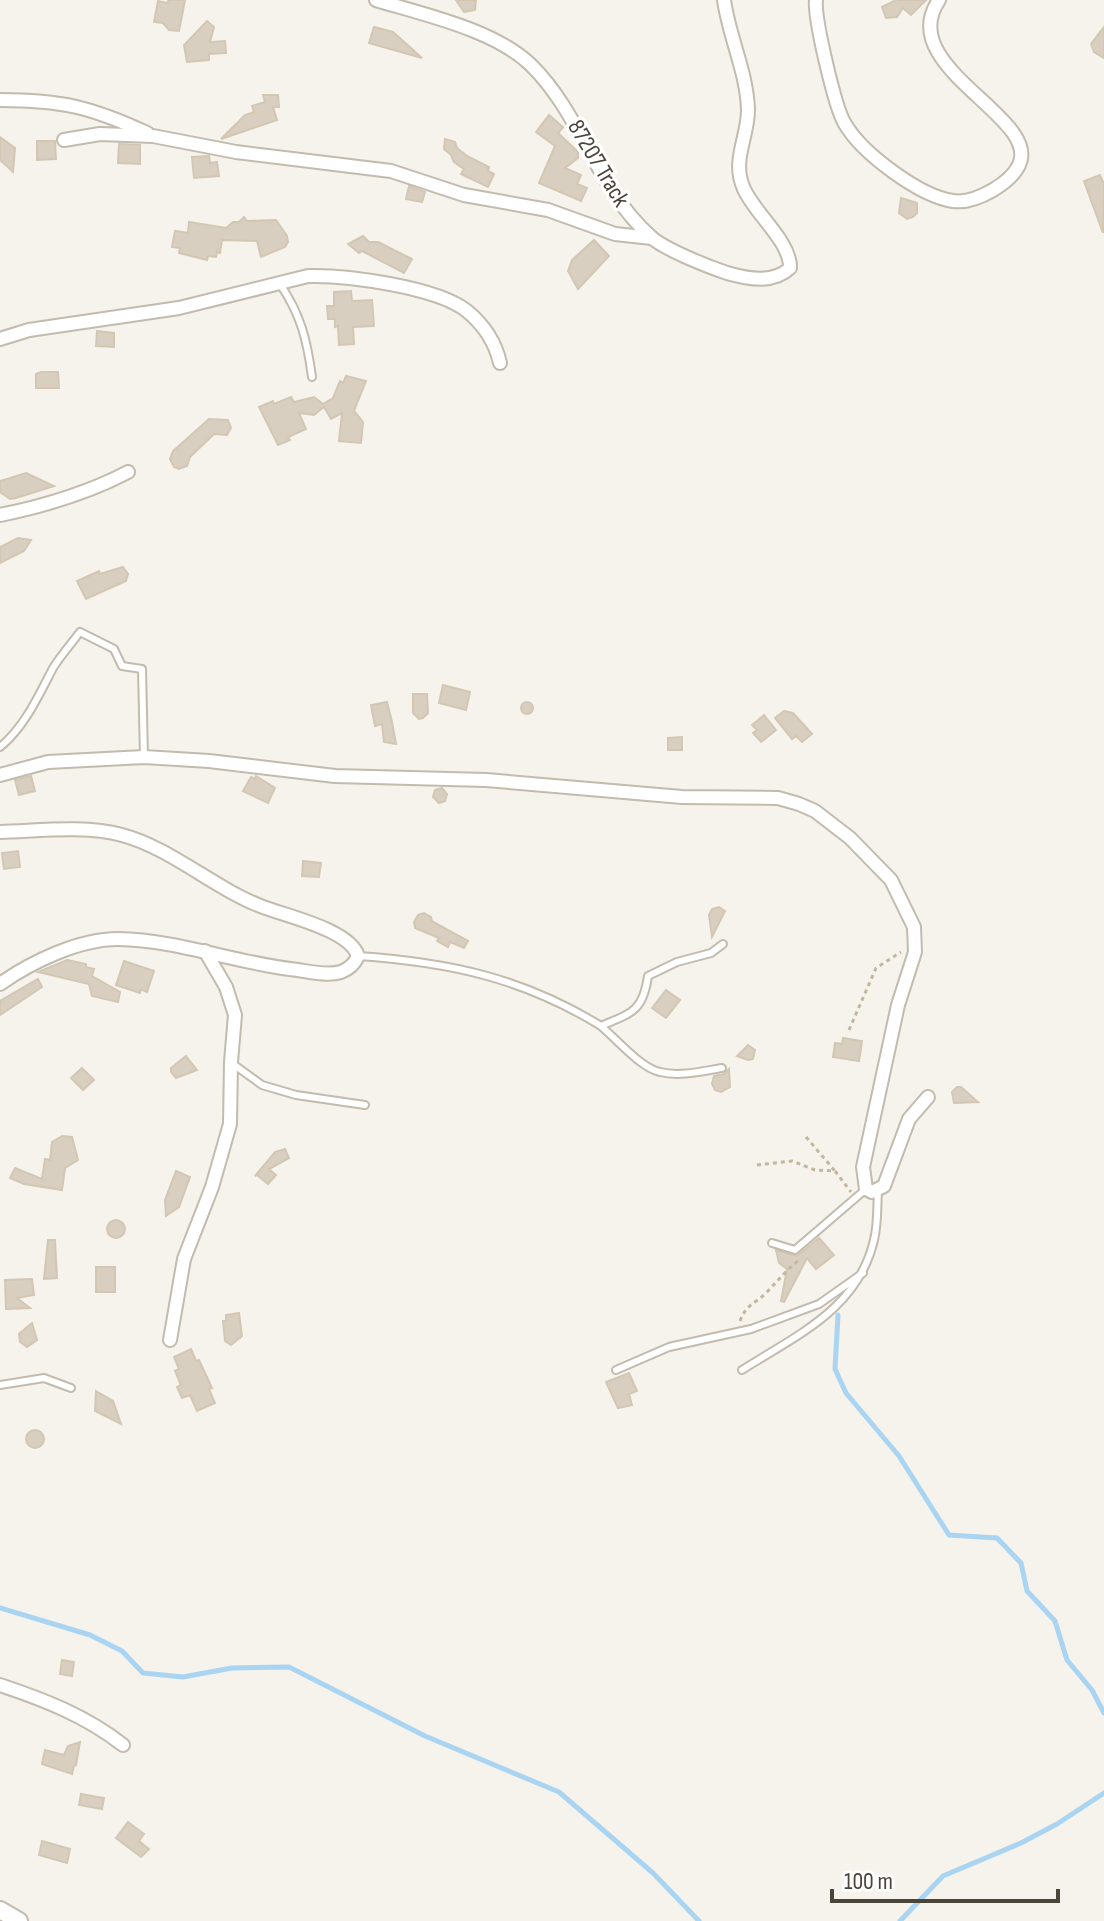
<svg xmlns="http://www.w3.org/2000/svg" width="1104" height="1921" font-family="'Sofia Sans Condensed',sans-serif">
<rect width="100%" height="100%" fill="#f6f3ec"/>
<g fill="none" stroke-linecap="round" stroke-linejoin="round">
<g stroke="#a9d4f2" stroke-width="5">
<path d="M838,1315L835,1369L846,1393L899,1456L949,1535L997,1538L1021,1563L1027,1591L1055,1621L1067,1660L1092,1690L1104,1713"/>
<path d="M0,1608L90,1635L122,1651L143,1673L183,1677L232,1668L289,1667L425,1736L559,1792L653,1873L699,1921"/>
<path d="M900,1921L943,1876L1021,1843L1057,1824L1104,1793"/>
</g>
</g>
<g fill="#d8cfc1" stroke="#d3c7b4" stroke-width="2">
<path d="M169,0H185L179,31L169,30L163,23L154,22L158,1L167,3Z"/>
<path d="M456,0H476L475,10L464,12Z"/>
<path d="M896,0H926L911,15L903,8L897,17L886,18L882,7Z"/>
<path d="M207,21L214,27L210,42L225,41L226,53L209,54V60L187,62L184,45Z"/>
<path d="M374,27L393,32L422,58L369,43Z"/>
<path d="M1104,27V58L1094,52L1091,44Z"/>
<path d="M263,95H278L279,107H273L277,120L221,139L245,115L254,112L252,106L265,102Z"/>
<path d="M549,115L563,127L558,133L578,152V158L565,168L581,175L577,184L587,188L581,201L539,183L555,146L536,132Z"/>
<path d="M0,137L15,148L13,172L0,160Z"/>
<path d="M445,139L455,142L457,148L467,156L489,167L488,171L494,174L488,187L461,174L464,169L454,162L451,155L444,149Z"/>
<path d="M37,141H55L56,159L37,160Z"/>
<path d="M119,144L140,145V164L118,163Z"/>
<path d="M209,156L210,163L217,162L219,176L194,178L192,157Z"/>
<path d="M1100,175L1104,184L1103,233L1084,181Z"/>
<path d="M409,186L425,192L422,202L406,199Z"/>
<path d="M901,198L917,203V213L913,217L907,219L899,213Z"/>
<path d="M244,217L247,221L276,220L287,236L288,242L285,247L261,257L257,241L222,240L220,253L217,252L216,257L208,256L207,260L179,253L180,248L172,247L175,231L188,233L189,222L226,228L233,222H239Z"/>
<path d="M363,236L369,242H378L412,259L404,273L362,251L359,253L348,244Z"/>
<path d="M594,240L609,256L578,289L568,271L572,260Z"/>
<path d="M351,291L352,301L372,300L374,326L353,327L354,344L339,345L338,326L335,327V319H328L327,306H334V292Z"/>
<path d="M97,331L114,333V347L96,346Z"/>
<path d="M41,372H58L59,388H36V374Z"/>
<path d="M346,376L366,381L354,411L363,422L361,443L339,441L342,413L331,419L324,407L314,415L299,413L306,429L288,437L290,440L278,445L259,407L273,401L274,404L291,397L294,402L314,397L323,404L333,398L340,381L343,383Z"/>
<path d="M209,419L228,420L231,428L227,435L214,434L190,457L187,466L179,469L174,467L170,459L173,451Z"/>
<path d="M26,473L54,486L16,498L10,499L0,492V481Z"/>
<path d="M18,538L31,540L24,551L0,563V547Z"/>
<path d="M123,567L128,574L126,581L86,599L77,581L99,571L100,574Z"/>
<path d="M443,685L470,692L466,710L439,703Z"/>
<path d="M413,694H427L428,713L423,718L419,719L413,713Z"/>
<circle cx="527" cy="708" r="6"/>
<path d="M387,702L392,722L396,744L384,742L382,724L375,726L371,705Z"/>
<path d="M784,711L793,713L812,734L802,742L796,736L792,739L775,718Z"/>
<path d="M764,715L776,730L761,742L753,733L757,730L752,725Z"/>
<path d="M682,737V750H668V738Z"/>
<path d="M31,776L35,791L19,795L15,780Z"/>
<path d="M256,776L275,788L268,803L243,791L251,777L255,779Z"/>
<path d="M442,788L447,794L445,801L439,803L433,797L435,790Z"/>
<path d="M18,851L20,867L4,869L2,853Z"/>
<path d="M303,861L321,863L319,877L302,876Z"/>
<path d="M719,907L725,911L712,937L709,915L712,909Z"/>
<path d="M424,913L431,917L432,921L468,941L464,948L450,942L448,947L437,941L439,938L415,928L414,922L418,915Z"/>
<path d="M67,960L86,964V967L94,969L92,976L120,992L118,1002L92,996L89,984L38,972Z"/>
<path d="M124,961L154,971L147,992L141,989L140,993L116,985Z"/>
<path d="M38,979L42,987L0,1015V1001Z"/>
<path d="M666,990L680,1000L666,1018L652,1008Z"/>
<path d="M843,1038L862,1041L859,1061L833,1057L835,1043L842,1044Z"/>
<path d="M748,1045L755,1050L753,1059L748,1060L737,1056Z"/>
<path d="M186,1056L197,1070L176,1078L171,1072V1068Z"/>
<path d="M82,1068L94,1080L83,1090L71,1078Z"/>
<path d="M729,1069L730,1087L721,1092L715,1090L712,1084L714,1076L724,1074Z"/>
<path d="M957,1087H961L978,1102L954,1103L952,1092Z"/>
<path d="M62,1136L72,1137L78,1160L65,1168L62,1190L24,1184L10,1178L15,1168L42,1179L45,1159L50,1160L52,1142Z"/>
<path d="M285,1149L289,1158L269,1169L276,1175L268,1184L257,1175L255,1176L275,1152Z"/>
<path d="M176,1171L190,1177L179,1207L166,1216L165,1200Z"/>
<circle cx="116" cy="1229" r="9"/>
<path d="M819,1238L834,1255L816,1269L807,1258L784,1302L781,1301L787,1269L779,1263L776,1250L797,1256Z"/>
<path d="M48,1240H55L57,1278L44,1279Z"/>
<rect x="96" y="1267" width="19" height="25"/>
<path d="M32,1279L34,1295L17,1298L30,1308L6,1309L5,1280Z"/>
<path d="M239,1313L242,1336L231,1345L225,1341L223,1321H226V1315Z"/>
<path d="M32,1323L37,1340L27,1347L20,1342L19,1334Z"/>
<path d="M191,1349L196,1361L199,1360L212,1388L209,1389L215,1403L197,1411L190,1395L182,1398L177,1387L181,1385L175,1371L179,1369L174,1357Z"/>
<path d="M629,1373L637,1391L629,1394L632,1405L618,1408L606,1382Z"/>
<path d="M96,1391L113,1401L121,1424L95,1411Z"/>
<circle cx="35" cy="1439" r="9"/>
<path d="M62,1660L74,1662L72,1676L60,1674Z"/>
<path d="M80,1742L76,1765L74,1766L72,1774L42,1764L45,1750L64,1755L68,1746Z"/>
<path d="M81,1794L104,1798L102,1809L79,1805Z"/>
<path d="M128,1822L144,1834L139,1841L149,1849L141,1857L116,1838Z"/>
<path d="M42,1841L70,1849L67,1863L39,1855Z"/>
</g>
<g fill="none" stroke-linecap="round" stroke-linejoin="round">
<g stroke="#c2bbae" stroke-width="10">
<g id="service">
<path d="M280,284C301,315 307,340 312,377"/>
<path d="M0,747C24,728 39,695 53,668C61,655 71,644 80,632L114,649L122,666L142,669L144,757"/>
<path d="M358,956C449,962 523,978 601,1026C631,1013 643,1012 648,976L677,962L711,953L723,944"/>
<path d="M601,1026C616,1039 641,1068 660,1072C680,1077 703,1071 722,1068"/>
<path d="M233,1064L262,1085L296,1095L365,1105"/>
<path d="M772,1243L795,1250L866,1189"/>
<path d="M616,1370L669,1347L751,1329L819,1304L863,1273"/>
<path d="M742,1370C797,1335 858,1309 874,1240C878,1224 877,1207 878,1190"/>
<path d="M0,1385L44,1378L71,1388"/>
</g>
</g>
<g stroke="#c2bbae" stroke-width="16">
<g id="minor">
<path d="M376,0C425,15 496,30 532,66C582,116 597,189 650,236C663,249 709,267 727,273C748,279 773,284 790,268C791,242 755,214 744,189C731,161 748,138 748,110C747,72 729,37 724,0"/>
<path d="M816,0C814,18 835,108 845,124C862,153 919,196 953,201C967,203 981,197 993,190C1003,184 1014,176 1019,165C1042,117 893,67 939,0"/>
<path d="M0,100C61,100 91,107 147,133"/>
<path d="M64,140L100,134L153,136L236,152L391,171L464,195L548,210L615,234L652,238"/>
<path d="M0,339L29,330L179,308L308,276C346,275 437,287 467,311C484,325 495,341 500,363"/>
<path d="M0,515C44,506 88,493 128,472"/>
<path d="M0,775L48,762L144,757L209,761L335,776L486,780L682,797L778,798L799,804L815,811L850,838L891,880L914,927L915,952L898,1005L863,1167L866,1189L872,1192L884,1186L909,1119L928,1097"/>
<path d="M0,832C39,831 84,825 122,835C171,848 215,889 263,907C287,916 350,930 358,956C355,963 349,969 341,972C328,976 311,972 298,970C238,964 179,940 118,939C79,939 31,962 0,984"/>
<path d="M170,1340L184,1259L212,1187L230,1124L231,1062L235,1015L226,987L205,951"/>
<path d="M0,1685C45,1700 86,1716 123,1745"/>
</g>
</g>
<g stroke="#c2bbae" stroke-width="20">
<path id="tertiary" d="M0,1910L19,1921"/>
</g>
<g stroke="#c4b79f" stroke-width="3" stroke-dasharray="4 4" stroke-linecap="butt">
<path d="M849,1030L876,968L901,952"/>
<path d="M806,1137L835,1171"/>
<path d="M757,1165L792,1161L815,1170L835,1171L851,1192"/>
<path d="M740,1321C747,1303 754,1305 766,1293C777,1282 785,1271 798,1261"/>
</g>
<use href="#service" stroke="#fff" stroke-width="6"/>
<use href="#minor" stroke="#fff" stroke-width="12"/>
<use href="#tertiary" stroke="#fff" stroke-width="16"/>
</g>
<g text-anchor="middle" stroke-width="7" stroke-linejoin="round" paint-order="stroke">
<g font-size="24" fill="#4b4439" stroke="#fff">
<text transform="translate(599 163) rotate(59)" y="8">87207 Track</text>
</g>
</g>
<path d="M832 1889v12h226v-12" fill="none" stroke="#4b4439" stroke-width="4"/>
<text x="844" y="1889" font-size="24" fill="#4b4439" stroke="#ffffff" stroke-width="6" paint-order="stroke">100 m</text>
</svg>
